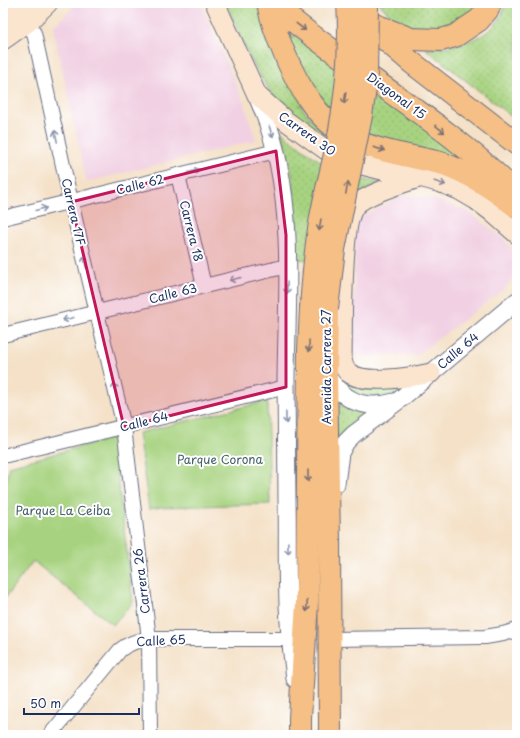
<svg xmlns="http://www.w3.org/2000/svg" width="520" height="738" font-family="'Playpen Sans',sans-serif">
<defs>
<pattern id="grass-dots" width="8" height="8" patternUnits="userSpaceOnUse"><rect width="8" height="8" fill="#a7d380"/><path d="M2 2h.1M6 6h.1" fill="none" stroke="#8fb571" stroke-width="1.8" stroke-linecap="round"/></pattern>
</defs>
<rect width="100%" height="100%" fill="#fff"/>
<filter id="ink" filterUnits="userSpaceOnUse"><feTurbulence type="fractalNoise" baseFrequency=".025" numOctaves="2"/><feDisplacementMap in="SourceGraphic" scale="8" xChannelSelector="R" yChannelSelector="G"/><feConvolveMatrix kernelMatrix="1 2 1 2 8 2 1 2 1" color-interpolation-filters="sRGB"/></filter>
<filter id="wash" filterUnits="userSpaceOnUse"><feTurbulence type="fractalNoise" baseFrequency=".012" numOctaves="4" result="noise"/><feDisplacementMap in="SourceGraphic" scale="16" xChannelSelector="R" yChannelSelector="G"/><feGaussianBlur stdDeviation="0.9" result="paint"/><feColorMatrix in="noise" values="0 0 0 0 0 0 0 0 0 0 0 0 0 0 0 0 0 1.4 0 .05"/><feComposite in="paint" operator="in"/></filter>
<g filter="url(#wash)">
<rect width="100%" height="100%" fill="#f4e1c7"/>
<g fill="#f1d0e3">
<path d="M78,3H200L243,100L256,140L87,182L53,27Z"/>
<path d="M404,195L415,196L436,200L467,211L503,238L515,254L517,269L507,287L417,355L354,356L355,220Z"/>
</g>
<g fill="url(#grass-dots)" stroke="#61816f">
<path d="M226,3H257L289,31L429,130L462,160L395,143L368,134L299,104L325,136C318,132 309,129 303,124C263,96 244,46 226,3Z"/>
<path d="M379,3H483L448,29L432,31L409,27L391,16Z"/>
<path d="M505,3H517V121L426,49C457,46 499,40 505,3Z"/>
<path d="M280,131C298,145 316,160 336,170C350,177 366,180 381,183L365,190L337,262L297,259C296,216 296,171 280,131Z"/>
<path d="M340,376L410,381L395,396C371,397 352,401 340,376Z"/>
<path d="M335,401C349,411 355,412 372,413C357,421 345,429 336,442Z"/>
</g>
<g fill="#a7d380" stroke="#61816f">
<path d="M267,401L270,504L162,507L149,509L138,433Z"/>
<path d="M113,438L133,602L113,625L33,561L3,601V499L9,466Z"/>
</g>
</g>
<g filter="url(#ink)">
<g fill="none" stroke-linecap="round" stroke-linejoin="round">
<g stroke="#676d83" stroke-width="16">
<g id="minor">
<path d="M21,15L34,33L71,202L124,427L149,639L150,735"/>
<path d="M178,175L204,286"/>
<path d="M3,218L276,151"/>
<path d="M3,335L287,266"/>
<path d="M3,456L286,387"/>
<path d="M330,639L485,637L503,634L517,630"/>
<path d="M50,735L120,650C129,643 137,640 149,639H291"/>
</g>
</g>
<g stroke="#676d83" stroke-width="19">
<g id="tertiary">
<path d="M257,96C297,184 287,285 286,379C286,420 287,460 287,500C288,541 286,581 289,622C290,641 293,660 295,679"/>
<path d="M326,374C342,400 363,411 394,402"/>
<path d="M336,484L340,453L346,442L354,434L398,401L517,301"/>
</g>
</g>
<g stroke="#676d83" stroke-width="21">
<g id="secondary">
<path d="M215,3L257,95L286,121L326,150L354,163L390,172L420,177L441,183L459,190L476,200L492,212L517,234"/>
<path d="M3,19L22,3"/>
<path d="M3,40L27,23L48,3"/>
<path d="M419,178C403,183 365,194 355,206C340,223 343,331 342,359C343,365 344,369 349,373C365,385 412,377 431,373"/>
</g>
</g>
<g stroke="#676d83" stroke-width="24">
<g id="primary">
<path d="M271,3C350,70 444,120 517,194"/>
<path d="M365,22L411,62L517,144"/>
</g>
</g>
<g stroke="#676d83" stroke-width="24">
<g id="trunk">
<path d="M268,3C273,31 293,78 310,101C320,116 336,130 353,139C381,153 414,156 444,164C473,175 492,188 517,207"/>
<path d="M362,20L411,39L441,40L455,36L479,20L488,9L490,3"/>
<path d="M327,309L326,374L329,540L330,735"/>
<path d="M300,735V718L307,602L309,349L311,308"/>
</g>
</g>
<use href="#minor" stroke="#fff" stroke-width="14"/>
<use href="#tertiary" stroke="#fff" stroke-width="17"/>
<use href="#secondary" stroke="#fbe5cf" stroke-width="19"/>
<use href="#primary" stroke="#f5bf86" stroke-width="22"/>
<use href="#trunk" stroke="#f5bf86" stroke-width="22"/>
<g stroke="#676d83" stroke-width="24" stroke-linecap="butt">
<g id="trunk-bridge">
<path d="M311,308C313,279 315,251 320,223C325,194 333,165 339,136C347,92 351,48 348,3"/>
<path d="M327,309L334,249L361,116L366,82L367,3"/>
</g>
</g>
<use href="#trunk-bridge" stroke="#f5bf86" stroke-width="22"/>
</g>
<defs><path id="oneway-shaft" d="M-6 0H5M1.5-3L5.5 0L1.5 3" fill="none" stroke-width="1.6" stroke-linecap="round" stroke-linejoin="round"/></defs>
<g stroke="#7d7070">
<use href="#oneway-shaft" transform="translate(301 27) rotate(37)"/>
<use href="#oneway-shaft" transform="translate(345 98) rotate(98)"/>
<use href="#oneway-shaft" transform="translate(440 129) rotate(38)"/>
<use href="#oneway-shaft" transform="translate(379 149) rotate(16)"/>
<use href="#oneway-shaft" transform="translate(347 188) rotate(-78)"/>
<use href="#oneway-shaft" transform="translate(320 225) rotate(99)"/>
<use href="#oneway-shaft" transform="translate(309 346) rotate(91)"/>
<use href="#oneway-shaft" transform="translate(308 476) rotate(90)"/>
<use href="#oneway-shaft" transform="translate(307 606) rotate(92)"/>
</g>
<g stroke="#8d97ae">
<use href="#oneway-shaft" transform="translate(271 132) rotate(73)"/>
<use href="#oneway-shaft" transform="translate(56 136) rotate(-102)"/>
<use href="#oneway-shaft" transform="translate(194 171) rotate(-14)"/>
<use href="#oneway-shaft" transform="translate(41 209) rotate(-14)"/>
<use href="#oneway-shaft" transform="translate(85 262) rotate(-103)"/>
<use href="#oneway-shaft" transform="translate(235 279) rotate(166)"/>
<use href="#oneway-shaft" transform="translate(287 288) rotate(90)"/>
<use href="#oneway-shaft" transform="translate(68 319) rotate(166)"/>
<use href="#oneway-shaft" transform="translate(115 389) rotate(-103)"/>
<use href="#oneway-shaft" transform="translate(286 418) rotate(89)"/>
<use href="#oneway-shaft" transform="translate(288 548) rotate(89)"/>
</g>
<use stroke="#8b8a96" href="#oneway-shaft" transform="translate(440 183) rotate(18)"/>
</g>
<path fill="#c2185b" fill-opacity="0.2" stroke="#c2185b" stroke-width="3" stroke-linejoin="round" d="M276,151L286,235V387L124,427L71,202Z"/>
<g text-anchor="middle" stroke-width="4" stroke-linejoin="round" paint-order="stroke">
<g font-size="12" fill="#1b2f5e" stroke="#fff">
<text transform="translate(396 96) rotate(36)" y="4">Diagonal 15</text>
<text transform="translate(307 134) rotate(35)" y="4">Carrera 30</text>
<text transform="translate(140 185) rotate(-14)" y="4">Calle 62</text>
<text transform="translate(73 212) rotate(77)" y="4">Carrera 17F</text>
<text transform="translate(191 231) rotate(76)" y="4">Carrera 18</text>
<text transform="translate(173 294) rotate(-14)" y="4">Calle 63</text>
<text transform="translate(458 351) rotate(-40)" y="4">Calle 64</text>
<text transform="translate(327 367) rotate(-90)" y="4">Avenida Carrera 27</text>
<text transform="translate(144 422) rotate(-14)" y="4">Calle 64</text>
<text transform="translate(142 581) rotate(-97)" y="4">Carrera 26</text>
<text transform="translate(161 641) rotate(-3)" y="4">Calle 65</text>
</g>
<g font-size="12" fill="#456068" stroke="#fff">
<text x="220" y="464">Parque Corona</text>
<text x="63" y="515">Parque La Ceiba</text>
</g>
</g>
<rect width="520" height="738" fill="none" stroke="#fff" stroke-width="16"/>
<path d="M24 708v6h115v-6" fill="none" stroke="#1b2f5e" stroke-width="2"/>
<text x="30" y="708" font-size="12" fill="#1b2f5e" stroke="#ffffff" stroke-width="3" paint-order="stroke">50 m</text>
</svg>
